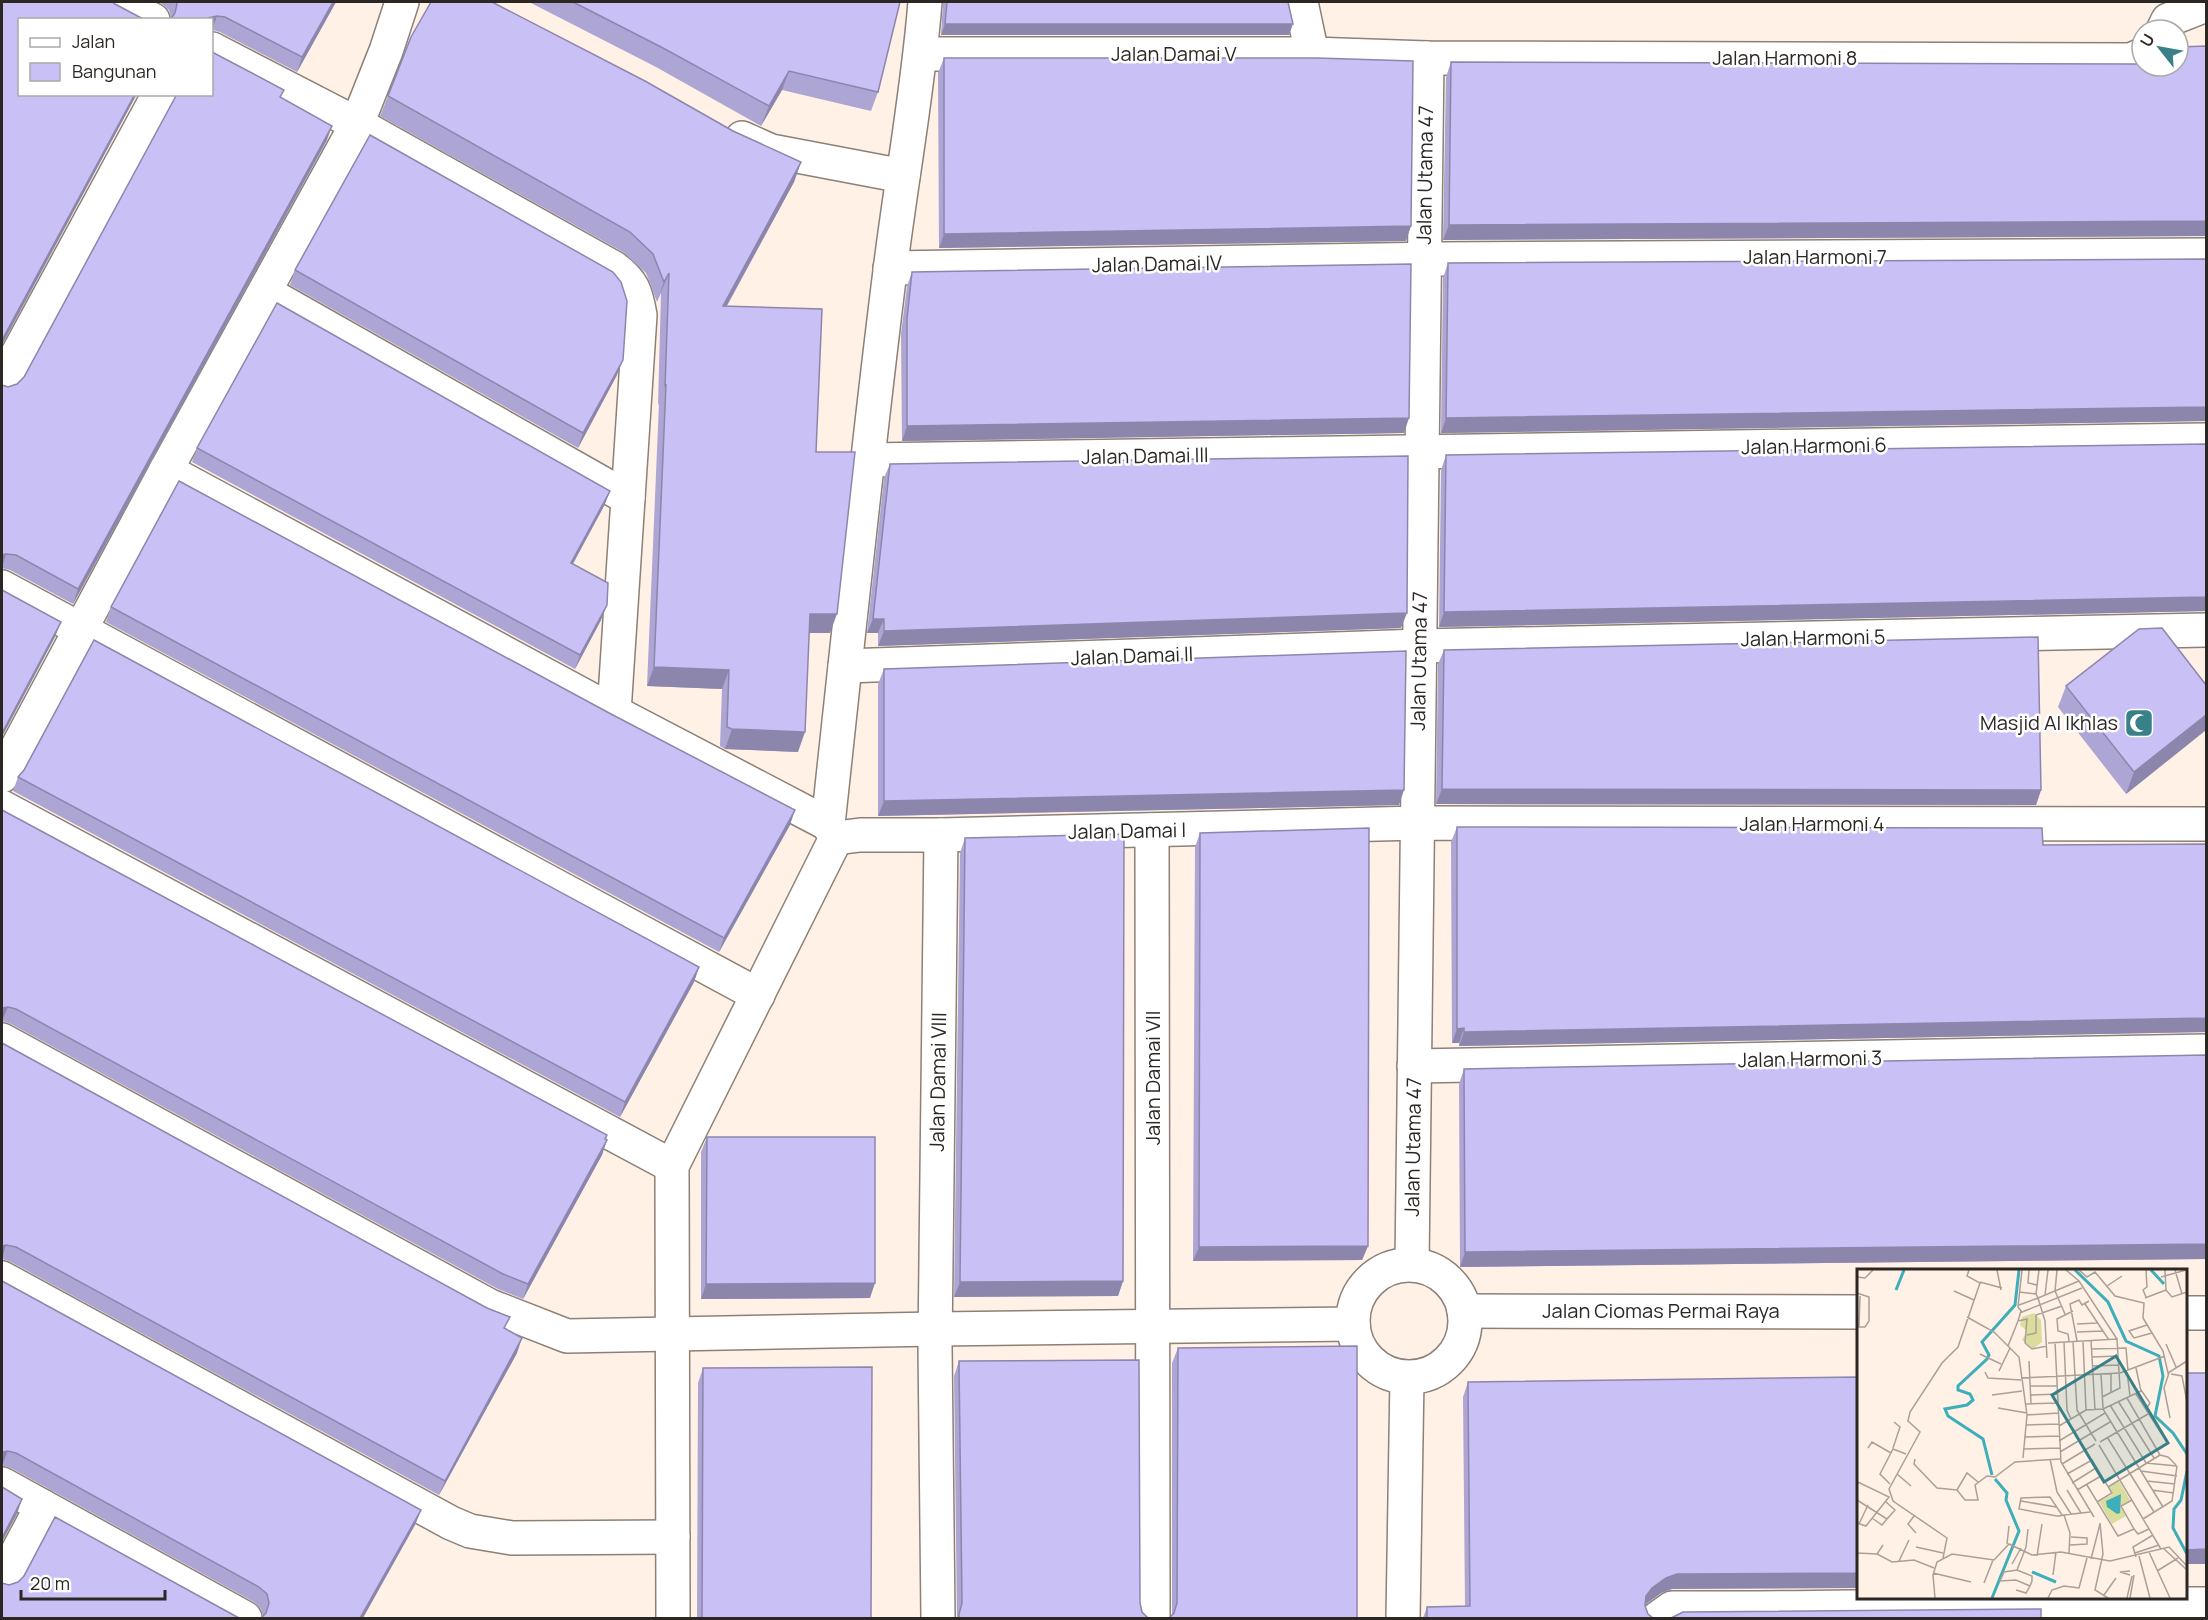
<svg xmlns="http://www.w3.org/2000/svg" width="2208" height="1620" font-family="Manrope,sans-serif">
<rect width="100%" height="100%" fill="#fff1e6"/>
<g fill="none" stroke-linecap="round" stroke-linejoin="round">
<g stroke="#8c8077" stroke-width="36">
<g id="street">
<path d="M118,2L153,20"/>
<path d="M1301,2L1312,54"/>
<path d="M2163,30L2168,20L2206,5"/>
<path d="M212,49L357,124L614,268C633,282 636,292 640,315L614,712"/>
<path d="M921,54H1312L1427,58L2131,60L2142,55"/>
<path d="M742,138L771,151L903,176"/>
<path d="M890,268L1439,259L2206,255"/>
<path d="M265,292L628,498"/>
<path d="M2,383L159,94"/>
<path d="M868,460L2206,440"/>
<path d="M166,470L614,712L828,824L836,838L672,1166L673,1618"/>
<path d="M2,587L758,995"/>
<path d="M845,666L1420,646L2206,630"/>
<path d="M2,776L166,470L357,124L386,51L402,2"/>
<path d="M2,807L672,1166"/>
<path d="M828,824C848,639 867,455 890,271C901,181 918,92 925,2"/>
<path d="M1152,830L1153,1618"/>
<path d="M836,838L860,835H941L1418,823L2206,824"/>
<path d="M2,1040L490,1306L567,1336L936,1329L1353,1324"/>
<path d="M1414,1066L2206,1051"/>
<path d="M1412,1264L1427,58"/>
<circle cx="1409" cy="1321" r="56"/>
<path d="M2,1278L451,1523L470,1531L512,1538L673,1537"/>
<path d="M1464,1311L1858,1312"/>
<path d="M2186,1313H2206"/>
<path d="M2,1484L245,1618"/>
<path d="M2,1581L42,1506"/>
<path d="M938,1618L935,1345L941,835"/>
<path d="M1403,1618L1407,1378"/>
<path d="M1658,1618L1672,1608C1850,1609 2028,1603 2206,1604"/>
</g>
</g>
<use href="#street" stroke="#fff" stroke-width="33"/>
</g>
<g fill="#ada5d4">
<path d="M158,2H336L297,72L220,32L171,18L169,10L162,4Z"/>
<path d="M529,2H900L878,92L871,111L782,90L761,126L656,67Z"/>
<path d="M943,2H1288L1289,35H941Z"/>
<path d="M2206,46V236L1443,240L1446,77L1451,62L2136,64Z"/>
<path d="M944,58L1406,241L939,248L938,73Z"/>
<path d="M388,96L733,131L801,162L794,182L727,306L816,452L830,633H809L798,752L725,749L720,746L722,689L647,686L659,403L658,406L661,292L657,302L646,273L623,252L380,116Z"/>
<path d="M282,98L327,140L73,604L10,570L2,568V385L8,387L17,384Z"/>
<path d="M2206,259V421L1441,433L1443,278L1448,263Z"/>
<path d="M295,270L617,375L578,448L290,285Z"/>
<path d="M912,272L1404,433L902,441L901,334L907,286Z"/>
<path d="M2206,444V611L1439,627L1441,470L1446,455Z"/>
<path d="M197,448L610,491L604,506L573,564L601,620L575,669L192,462Z"/>
<path d="M890,464L1401,628L878,646V633H867L884,478Z"/>
<path d="M111,607L790,825L719,952L106,622Z"/>
<path d="M1444,650L2041,790L2036,805L1436,804L1438,664Z"/>
<path d="M884,669L1399,805L878,816V684Z"/>
<path d="M2206,685V730L2126,794L2058,707L2066,686Z"/>
<path d="M24,770L699,967L694,982L620,1117L13,791L18,777Z"/>
<path d="M2,810L607,1135L602,1155L523,1299L498,1289L11,1024L2,1021Z"/>
<path d="M1457,827L2043,845L2206,844V1032L1459,1046V1043H1452L1451,842Z"/>
<path d="M1200,833L1368,1246L1362,1260L1193,1261L1195,847Z"/>
<path d="M965,838L1123,1281L1118,1296L954,1297L960,853Z"/>
<path d="M2,1043L506,1328L517,1353L439,1495L11,1262L2,1259Z"/>
<path d="M2206,1055V1259L1460,1267L1459,1084L1464,1069Z"/>
<path d="M707,1137L870,1298L701,1299V1152Z"/>
<path d="M2,1281L421,1510L415,1525L263,1616L261,1609L254,1602L11,1468L2,1465Z"/>
<path d="M1178,1348L1357,1618L1172,1616V1363Z"/>
<path d="M959,1361L1140,1603L1142,1612L1148,1618H957L954,1376Z"/>
<path d="M703,1368L871,1618H697L698,1383Z"/>
<path d="M1468,1382L1672,1589L1661,1593L1645,1605L1648,1614L1653,1618H1423L1427,1607L1465,1606L1463,1397Z"/>
</g>
<g fill="#8d86ac">
<path d="M333,2H336L297,72L302,57Z"/>
<path d="M217,16L212,30V20H207L208,18Z"/>
<path d="M945,24H1293L1289,35H941Z"/>
<path d="M789,71L782,90L761,126L769,106Z"/>
<path d="M135,94H137L2,345V340Z"/>
<path d="M332,126L327,140L73,604L78,589Z"/>
<path d="M801,162L794,182L716,325L723,306Z"/>
<path d="M2206,221V236L1443,240L1449,225Z"/>
<path d="M1411,226L1406,241L939,248L944,234Z"/>
<path d="M669,273L661,292L657,302L664,282Z"/>
<path d="M623,360L617,375L578,448L583,433Z"/>
<path d="M2206,407V421L1441,433L1446,418Z"/>
<path d="M1409,418L1404,433L902,441L907,426Z"/>
<path d="M610,491L604,506L565,578L571,563Z"/>
<path d="M6,554L2,567V555Z"/>
<path d="M2206,597V611L1439,627L1444,612Z"/>
<path d="M607,605L601,620L575,669L580,655Z"/>
<path d="M1407,613L1401,628L878,646L884,631Z"/>
<path d="M810,614H837L830,633H803Z"/>
<path d="M873,619H884L878,633H867Z"/>
<path d="M61,622L55,637L2,737V733Z"/>
<path d="M654,667L729,670L722,689L647,686Z"/>
<path d="M2206,715V730L2126,794L2134,772Z"/>
<path d="M732,729L805,732L798,752L725,749Z"/>
<path d="M1442,789L2041,790L2036,805L1436,804Z"/>
<path d="M1404,790L1399,805L878,816L884,801Z"/>
<path d="M795,810L790,825L719,952L724,938Z"/>
<path d="M699,967L694,982L620,1117L625,1102Z"/>
<path d="M8,1007L2,1021V1008Z"/>
<path d="M2206,1018V1032L1459,1046L1464,1032Z"/>
<path d="M1464,1028L1459,1043H1452L1457,1029Z"/>
<path d="M607,1140L602,1155L523,1299L528,1284Z"/>
<path d="M2206,1244V1259L1460,1267L1465,1252Z"/>
<path d="M6,1245L2,1258V1246Z"/>
<path d="M1368,1246L1362,1260L1193,1261L1199,1247Z"/>
<path d="M1123,1281L1118,1296L954,1297L960,1282Z"/>
<path d="M875,1283L870,1298L701,1299L706,1284Z"/>
<path d="M522,1338L517,1353L439,1495L445,1481Z"/>
<path d="M8,1451L2,1465V1466V1452Z"/>
<path d="M22,1499L17,1514L2,1542V1538Z"/>
<path d="M421,1510L415,1525L363,1618H360Z"/>
<path d="M2206,1549V1564H2186V1550Z"/>
<path d="M1858,1573V1588L1672,1589L1661,1593L1647,1603L1641,1611L1646,1596L1652,1588L1666,1578L1677,1574Z"/>
</g>
<g fill="#c9c0f6" stroke="#8d86ac" stroke-width="1.5">
<path d="M2,2H112L115,4L145,20H20V94H135L2,340Z"/>
<path d="M176,2H333L302,57L225,17L217,16L208,18L207,20H170L175,13L177,4Z"/>
<path d="M431,2H492L645,81L733,131L801,162L723,306L822,309L816,452H855L837,614H810L805,732L732,729L727,727L729,670L654,667L666,384L665,387L669,273L664,282L653,254L630,232L388,96L411,37Z"/>
<path d="M573,2H900L878,92L789,71L769,106L663,48Z"/>
<path d="M947,2H1288L1293,24H945Z"/>
<path d="M2206,46V221L1449,225L1451,62L2136,64L2142,62V66H2178V47Z"/>
<path d="M212,52L284,90L280,97L332,126L78,589L16,555L6,554L2,555V385L8,387L17,384L24,377L177,94H212Z"/>
<path d="M944,58H1317L1413,61L1411,226L944,234Z"/>
<path d="M370,135L613,272L621,282L627,301L623,360L583,433L295,270Z"/>
<path d="M2206,259V407L1446,418L1448,263Z"/>
<path d="M1411,264L1409,418L907,426V319L912,272Z"/>
<path d="M277,303L610,491L571,563L608,583L607,605L580,655L197,448Z"/>
<path d="M2206,444V597L1444,612L1446,455Z"/>
<path d="M1408,456L1407,613L884,631V619H873L890,464Z"/>
<path d="M179,481L611,714L795,810L724,938L111,607Z"/>
<path d="M2,590L61,622L2,733Z"/>
<path d="M2162,628L2206,685V715L2134,772L2066,686L2139,629Z"/>
<path d="M2038,637L2041,790L1442,789L1444,650Z"/>
<path d="M94,640L699,967L625,1102L18,777L24,770Z"/>
<path d="M1406,651L1404,790L884,801V669Z"/>
<path d="M2,810L607,1135L605,1139L607,1140L528,1284L503,1274L16,1009L8,1007L2,1008Z"/>
<path d="M1457,827L2042,828L2043,845L2206,844V1018L1464,1032V1028L1457,1029Z"/>
<path d="M1369,828L1368,1246L1199,1247L1200,833Z"/>
<path d="M1124,834L1123,1281L960,1282L965,838Z"/>
<path d="M2,1043L487,1308L510,1317L504,1328L522,1338L445,1481L16,1247L6,1245L2,1246Z"/>
<path d="M2206,1055V1244L1465,1252L1464,1069Z"/>
<path d="M707,1137H875V1283L706,1284Z"/>
<path d="M2,1281L421,1510L360,1618H261L266,1613L269,1603L267,1594L259,1587L16,1453L8,1451L2,1452Z"/>
<path d="M1357,1346V1618H1169L1174,1613L1177,1603L1178,1348Z"/>
<path d="M1139,1360L1140,1603L1142,1612L1148,1618H959V1614L962,1603L959,1361Z"/>
<path d="M872,1367L871,1618H702L703,1368Z"/>
<path d="M2186,1373H2206V1549L2186,1550Z"/>
<path d="M1858,1377V1573L1677,1574L1666,1578L1652,1588L1646,1596L1645,1606L1648,1614L1653,1618H1427V1607L1470,1606L1468,1382Z"/>
<path d="M2,1487L22,1499L2,1538Z"/>
<path d="M55,1517L239,1618H2V1583L9,1585L18,1582L24,1576Z"/>
<path d="M2041,1609V1618H1671L1683,1612Z"/>
</g>
<defs>
<g id="mosque-square" transform="scale(1.5)"><rect x="-9" y="-9" width="18" height="18" rx="4" fill="#398189" stroke="#fff"/><path d="M3.5-4.9A6 6 0 1 0 3.5 4.9A5 5 0 1 1 3.5-4.9Z" fill="#fff"/></g>
</defs>
<g fill-rule="evenodd">
<use href="#mosque-square" x="2139" y="723"/>
</g>
<g text-anchor="middle" stroke-width="5" stroke-linejoin="round" paint-order="stroke">
<g font-size="20" fill="#2c2723" stroke="#fff">
<text x="1174" y="61">Jalan Damai V</text>
<text x="1785" y="65">Jalan Harmoni 8</text>
<text transform="translate(1425 175) rotate(-89)" y="7">Jalan Utama 47</text>
<text x="1815" y="264">Jalan Harmoni 7</text>
<text transform="translate(1157 264) rotate(-1)" y="7">Jalan Damai IV</text>
<text transform="translate(1814 446) rotate(-1)" y="7">Jalan Harmoni 6</text>
<text transform="translate(1145 456) rotate(-1)" y="7">Jalan Damai III</text>
<text transform="translate(1813 638) rotate(-1)" y="7">Jalan Harmoni 5</text>
<text transform="translate(1132 656) rotate(-2)" y="7">Jalan Damai II</text>
<text transform="translate(1419 661) rotate(-89)" y="7">Jalan Utama 47</text>
<text x="1812" y="831">Jalan Harmoni 4</text>
<text transform="translate(1127 831) rotate(-1)" y="7">Jalan Damai I</text>
<text transform="translate(1810 1059) rotate(-1)" y="7">Jalan Harmoni 3</text>
<text transform="translate(1153 1078) rotate(-90)" y="7">Jalan Damai VII</text>
<text transform="translate(938 1082) rotate(-89)" y="7">Jalan Damai VIII</text>
<text transform="translate(1413 1147) rotate(-89)" y="7">Jalan Utama 47</text>
<text x="1661" y="1318">Jalan Ciomas Permai Raya</text>
</g>
<g font-size="20" fill="#2c2723" stroke="#fff" text-anchor="end">
<text x="2118" y="730">Masjid Al Ikhlas</text>
</g>
</g>
<g transform="translate(1857 1269)">
<rect width="330" height="330" fill="#fff1e6"/>
<path d="M262,212L273,231L263,237L269,247L255,255L242,233L256,225L252,218Z" fill="#dadd9c"/>
<path d="M177,44L184,51L185,73L176,80L165,71L170,62L163,56L165,48Z" fill="#dadd9c"/>
<path d="M264,225L263,244L260,245L250,238L249,232Z" fill="#3eafba"/>
<path fill="none" stroke="#3eafba" stroke-width="3" d="M218,1L251,33L269,72L302,87L306,107L298,147L316,164L330,185M294,1L307,15M39,21L47,1M330,202L324,231L317,240L316,259L330,285M135,206L126,170L91,147L88,140L110,136L116,131L113,125L101,121V117L130,90L132,86L125,73L158,36L162,1M175,303L199,313M135,329L162,262L149,231L150,224L138,210"/>
<path fill="none" stroke="#aba098" stroke-width="1.5" d="M140,1L144,21M165,1L161,38L165,43L225,19M172,1L171,14L180,16M200,1L198,22L208,45M209,1L222,12L260,70M222,1L230,8L238,3L258,27L287,34L286,49L306,82L311,104L330,92M308,1L309,21M318,1L325,25M0,8L8,9L16,1M304,8L329,1M123,13L145,19M250,17L265,7M309,21L315,28L330,23M97,22L117,31M162,23L179,25L181,29L222,12M0,24L12,28V52L8,58H0M179,25L182,1M188,26L191,1M289,28L286,21L290,18L289,1M288,29L309,21M228,35L252,71M162,36L181,29L188,52L190,89M164,42L161,52L170,50L168,74L175,80L190,77M110,48L137,63L162,88L170,146L166,189M220,55L240,54M290,56L272,62L277,69L295,64M2,58L3,27M220,63L246,62M170,66L179,64V46L205,37M234,71L238,141M212,72L211,65L201,62L200,50L216,42M216,72L220,141L239,172M220,72L213,35L222,31L225,36L232,32M226,72L229,141M198,73L204,193L237,248M207,73L210,141L214,150M191,74L260,70L263,119L245,128M309,75L319,98M151,77L161,52M235,80L269,79L271,102M123,85L144,95M235,88L261,87M172,92L174,135M236,97L262,96M142,102L153,79M128,103L131,109L164,111M270,103L273,127M312,104L307,119L313,149M244,105L246,139M254,105V124M314,105L325,107L330,133M164,109L263,104L308,87M173,117H200M284,121L293,134L289,140M279,125L310,173M135,126L165,122M174,126L201,125M270,129L303,186M261,132L297,189M168,135L201,134M253,136L289,194L320,197M141,139L170,144M246,140L306,238M170,146L201,144M169,156L202,155M202,157L229,141L246,140L284,122L279,99M167,168L202,167M250,168L297,243M202,172L248,144M243,173L291,145M242,176L304,280M11,179L15,173L34,184M36,179L43,158L37,153M166,180L203,179M203,183L253,153M303,186L311,188L319,196M58,190L57,195L80,219L100,221L110,204L121,213M193,190L200,223L214,245M205,195L238,175M284,202L320,207M40,205L54,217M210,205L235,191L255,224L240,233M290,212L318,215M215,214L239,199M33,215L23,205L36,180L49,185M0,216L1,213L32,228L9,257L0,254M230,216L261,267L277,260M251,218L303,186M100,221L108,231H121L118,216L130,207L138,208L158,193L203,190M210,221L224,244M220,221L244,207M295,221L317,224M0,231L30,250L25,256L15,249M275,231L264,237L277,260L281,265L292,260M164,232L199,238M29,233L38,241L30,250M205,246L193,228L164,229L162,240L200,247H202L207,246L233,243M207,246L213,264L212,284M57,247L51,255L59,264M286,250L315,232L320,197M243,254L246,285L238,321L251,329M2,255L11,236M150,275L152,257M26,276L20,285L35,293L57,291L77,299M213,276L230,275V269L214,268M59,278L86,284M307,280L330,301M292,283L313,329M0,284L20,285M278,284L302,276M180,287L185,255M282,287L293,329M279,288L276,278L296,266M86,289L90,269L36,232L32,220L63,163L51,152L53,143L85,94L101,78L123,14L110,7L112,1M234,290L243,255M42,292L52,271M155,295L164,279M160,301L169,278L171,260M273,302L263,303L273,306M300,302L321,289M76,304L114,313M196,306L199,283M127,314L136,291M159,321L169,324L173,317L175,312V307L160,301L147,303L143,312L159,311L173,317M247,326L259,309M78,329L76,306L80,293L95,285L137,291L152,275L175,286L204,283L253,292L312,278L330,297M191,329L195,321L207,317L222,319L230,289M270,329L275,307M273,329L277,306"/>
<path fill="#398189" fill-opacity="0.15" stroke="#398189" stroke-width="3" d="M259,87L311,174L247,213L195,126Z"/>
<rect width="330" height="330" fill="none" stroke="#2c2723" stroke-width="3"/>
</g>
<rect width="2208" height="1620" fill="none" stroke="#2c2723" stroke-width="6"/>
<rect x="18" y="18" width="195" height="78" fill="#ffffff" stroke="#aba9a7" stroke-width="1.5"/>
<rect x="30" y="38" width="30" height="9" fill="#ffffff" stroke="#aba9a7" stroke-width="1.5"/>
<text x="72" y="48" font-size="18" fill="#2c2723">Jalan</text>
<rect x="30" y="63" width="30" height="18" fill="#c9c0f6" stroke="#aba9a7" stroke-width="1.5"/>
<text x="72" y="78" font-size="18" fill="#2c2723">Bangunan</text>
<g transform="translate(2160 48) rotate(301)"><circle r="28" fill="#ffffff" stroke="#aba9a7" stroke-width="1.5"/>
<path d="M0-4.5L10 22L0 15L-10 22Z" fill="#398189"/>
<text y="-9" font-size="16" font-weight="bold" text-anchor="middle" fill="#2c2723">U</text>
</g>
<path d="M21 1590v9h144v-9" fill="none" stroke="#2c2723" stroke-width="3"/>
<text x="30" y="1590" font-size="18" fill="#2c2723" stroke="#ffffff" stroke-width="4.5" paint-order="stroke">20 m</text>
</svg>
